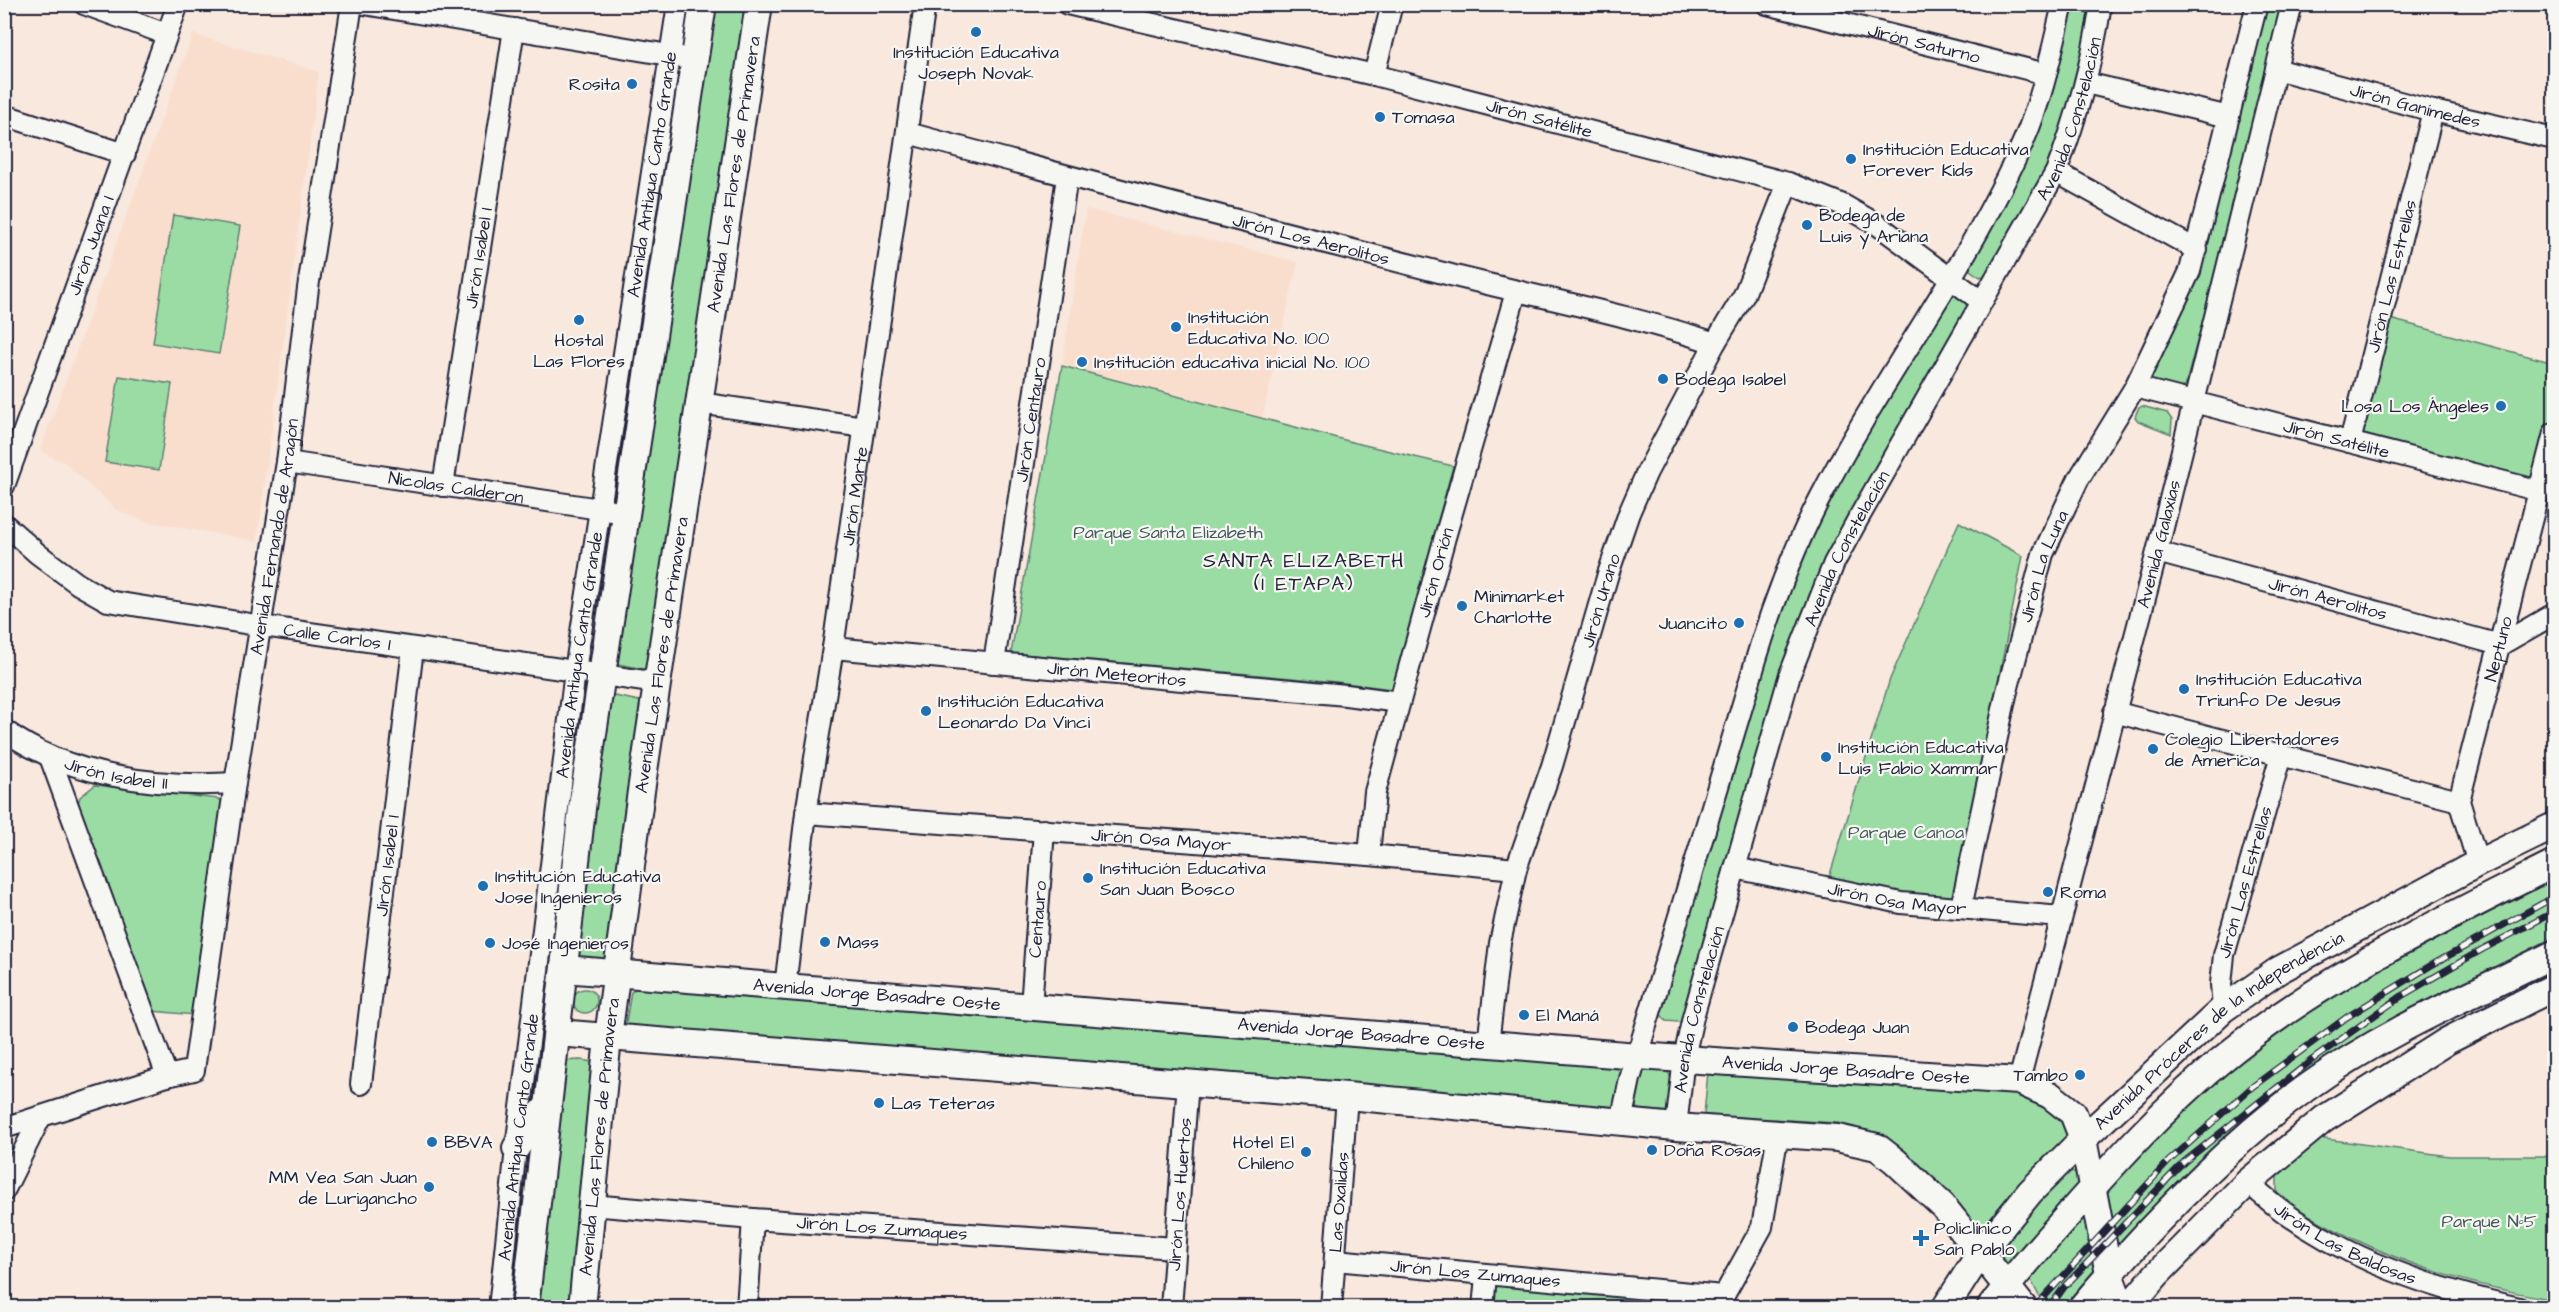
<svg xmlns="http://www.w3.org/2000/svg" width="2559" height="1312" font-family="'Architects Daughter',sans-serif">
<rect width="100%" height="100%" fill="#f8e8dd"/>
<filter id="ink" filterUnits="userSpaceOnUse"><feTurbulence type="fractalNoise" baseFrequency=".0167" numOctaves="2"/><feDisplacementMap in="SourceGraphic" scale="12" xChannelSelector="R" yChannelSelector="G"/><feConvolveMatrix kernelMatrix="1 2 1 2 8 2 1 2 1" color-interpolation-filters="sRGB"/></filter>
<g filter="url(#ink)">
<g fill="#f9dece">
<path d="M193,34L319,72L257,541L145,521L117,510L65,463L40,451Z"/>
<path d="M1086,209L1298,262L1262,419L1062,366Z"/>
<path d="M2554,540V592L2542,587Z"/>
</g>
<g fill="#9bdca5" stroke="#5e7f70" stroke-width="1.5">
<path d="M714,5H750L651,663L644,669L618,664L613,659Z"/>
<path d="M2071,5H2094L2079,80L2056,155L1990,274L1980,277L1970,270L1969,262L2025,163L2042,117Z"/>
<path d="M2262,5H2281L2206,309L2185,386L2175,392L2149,384L2148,373L2159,343Z"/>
<path d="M173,215L240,226L219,354L153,343Z"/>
<path d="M1957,291L1971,306L1830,558L1688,1016L1679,1022L1666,1021L1659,1012L1764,661L1798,565L1825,503L1951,294Z"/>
<path d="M2390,319L2554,363V410L2538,484L2358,437Z"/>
<path d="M1062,366L1356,443L1453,466L1392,689L1337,682L1011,653Z"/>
<path d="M119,376L172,384L159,470L105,462Z"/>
<path d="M2142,406L2167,413L2172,420L2171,434L2138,421L2135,417L2138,409Z"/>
<path d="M1959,522L2023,556L1955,898L1886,892L1829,878L1890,679Z"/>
<path d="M615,696L639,701L647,710L610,962H578L575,951L609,705Z"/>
<path d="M95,785L219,799L225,805L195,1015L152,1011L77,806L80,797Z"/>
<path d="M2554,876V937L2408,1011L2329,1056L2255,1114L2122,1244L2116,1246L2106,1191C2163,1130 2221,1069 2290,1021C2373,965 2466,922 2554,876Z"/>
<path d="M642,984L1621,1062L1624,1073L1618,1107L637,1032L625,1028L631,992Z"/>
<circle cx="585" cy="1001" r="12"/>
<path d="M580,1060L599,1063L575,1307L535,1308L562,1061Z"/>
<path d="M1661,1066C1679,1079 1671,1093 1668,1112L1637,1109L1634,1099L1637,1075L1647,1067Z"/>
<path d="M1708,1072L2003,1084L2057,1110L2069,1129L2066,1139L1999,1223L1980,1228L1900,1155L1875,1136L1854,1127L1838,1123L1704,1115Z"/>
<path d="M2318,1138L2449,1156H2554V1300C2480,1287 2414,1269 2346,1235C2321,1223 2297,1210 2277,1192V1176Z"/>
<path d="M2065,1171H2071L2079,1177L2078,1186L2038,1229L2008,1267L1999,1248Z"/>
<path d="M2084,1214L2097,1267L2063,1307H2050L2039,1296L2028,1274Z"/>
<path d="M1496,1283L1692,1298L1700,1307L1495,1308Z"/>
</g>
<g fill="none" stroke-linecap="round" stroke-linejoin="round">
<g stroke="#22223b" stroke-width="24">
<g id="minor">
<path d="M84,4L166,34"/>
<path d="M364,4L681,57"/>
<path id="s1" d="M1067,4L1374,75L1788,183L1843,205L1878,225L1981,301"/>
<path id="s2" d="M1767,4L2046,74"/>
<path id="s3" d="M2276,69L2433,111L2554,139"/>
<path d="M1374,75L1392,4"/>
<path d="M2086,83L2229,117"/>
<path d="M4,115L125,154"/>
<path id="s4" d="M908,133C1087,182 1267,228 1447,274C1537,297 1627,314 1715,343"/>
<path d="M2056,172L2197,250"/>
<path id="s5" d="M2135,387L2540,491"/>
<path d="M699,403L864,427"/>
<path id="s6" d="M2350,442L2433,111"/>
<path id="s7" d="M287,462L613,511"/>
<path id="s8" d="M4,486L178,4"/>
<path id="s9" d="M443,486L514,29"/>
<path id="s10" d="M4,524L38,554L78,584L108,601L262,626L658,683"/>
<path id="s11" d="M2157,552L2500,645"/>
<path d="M2500,645L2554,614"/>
<path id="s12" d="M833,648L1346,695L1399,702"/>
<path id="s13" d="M994,663L1067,177"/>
<path d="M2114,712L2459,801"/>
<path id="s14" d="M4,730C68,777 158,788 235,783"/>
<path d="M50,757L167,1076"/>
<path id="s15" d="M806,813L1369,855L1516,869"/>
<path id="s16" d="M1369,855L1375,792L1445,537L1516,292"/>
<path id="s17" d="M2478,863L2459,801L2554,433"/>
<path id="s18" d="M1735,868L1901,903L2061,917"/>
<path id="s19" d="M1961,908L2006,695L2043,554L2078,480L2135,387L2190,271L2257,4"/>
<path id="s20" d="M785,987L806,813L833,648L925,4"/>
<path id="s21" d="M1031,1007L1044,830"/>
<path id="s22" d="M2223,1009L2221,984L2224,955L2281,755"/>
<path id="s23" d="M1488,1044L1500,943L1516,869L1552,766L1608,574L1629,513L1647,472L1715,343L1744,295L1788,183"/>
<path id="s24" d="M2019,1081L2157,552L2292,4"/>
<path id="s25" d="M361,1084L413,648"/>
<path d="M1621,1122L1630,1079L1750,680C1768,617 1790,556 1820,498C1883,376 1969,266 2024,140C2043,96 2052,50 2063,4"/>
<path id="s26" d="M1676,1127L1684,1058L1693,1017L1790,674L1834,563L1858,519L2056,172C2077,118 2092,63 2101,4"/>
<path id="s27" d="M4,1128L167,1076L194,1070L235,783L287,462L308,288L352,4"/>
<path id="s28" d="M2248,1182C2321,1252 2422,1286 2519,1308"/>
<path d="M4,1191L40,1118"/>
<path id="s29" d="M591,1205L753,1219L1175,1248"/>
<path id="s30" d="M1335,1260L1723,1296"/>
<path id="s31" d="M499,1308L516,1148L575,671L678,4"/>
<path d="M747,1308L753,1219"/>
<path id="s32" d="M1171,1308L1188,1082"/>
<path id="s33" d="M1331,1308L1347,1096"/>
<path d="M1483,1308L1486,1276"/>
<path d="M1717,1308L1762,1227L1778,1134"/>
</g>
</g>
<g stroke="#22223b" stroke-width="30">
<g id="major">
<path id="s34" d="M564,969L1638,1056L2019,1081L2050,1095L2073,1113L2083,1139L2109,1274L2122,1308"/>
<path d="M557,1033L1347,1096L1676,1127L1837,1138L1877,1147L1895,1161L1943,1206L2024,1308"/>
<path d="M516,1148L525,1133L547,1107"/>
<path d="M525,1308L583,800L703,4"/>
<path id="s35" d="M582,1308L608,1037L641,791L759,4"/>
<path id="s36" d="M1945,1308L1981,1252L2030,1192L2083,1139L2223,1009L2279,970L2478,863L2554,826"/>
<path d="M1990,1308C2014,1275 2042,1245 2069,1214C2116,1161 2164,1108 2219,1062C2318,979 2439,922 2554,864"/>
<path d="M2081,1308C2148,1228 2222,1150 2306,1088C2382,1033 2471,995 2554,954"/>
<path d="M2128,1308L2157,1274L2248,1182L2324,1119L2447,1041L2554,987"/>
</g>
</g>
<use href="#minor" stroke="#f6f6f2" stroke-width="20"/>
<use href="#major" stroke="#f6f6f2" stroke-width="26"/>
<g stroke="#22223b" stroke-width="7">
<g id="rail">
<path d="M2034,1308L2169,1161L2252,1087L2347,1017L2430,966L2554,897"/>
<path d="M2049,1308L2065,1286L2184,1162L2312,1060L2403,995L2483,949L2554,912"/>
</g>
</g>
<use href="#rail" stroke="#f6f6f2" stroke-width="4.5" stroke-dasharray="14" stroke-linecap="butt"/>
</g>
</g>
<g fill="#1f6fb2" stroke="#f6f6f2" stroke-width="2">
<circle cx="976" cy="32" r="6"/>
<circle cx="632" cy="84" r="6"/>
<circle cx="1380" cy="117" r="6"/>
<circle cx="1851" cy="159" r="6"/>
<circle cx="1807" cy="225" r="6"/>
<circle cx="579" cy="320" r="6"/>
<circle cx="1176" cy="327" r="6"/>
<circle cx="1082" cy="362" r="6"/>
<circle cx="1663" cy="379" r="6"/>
<circle cx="2501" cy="406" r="6"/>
<circle cx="1462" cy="606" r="6"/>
<circle cx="1739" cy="623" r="6"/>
<circle cx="2184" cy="689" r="6"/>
<circle cx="926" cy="711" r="6"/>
<circle cx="2153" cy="749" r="6"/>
<circle cx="1826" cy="757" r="6"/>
<circle cx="1088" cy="878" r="6"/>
<circle cx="483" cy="886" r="6"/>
<circle cx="2048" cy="892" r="6"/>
<circle cx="825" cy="942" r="6"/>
<circle cx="490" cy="943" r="6"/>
<circle cx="1524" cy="1015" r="6"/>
<circle cx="1793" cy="1027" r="6"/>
<circle cx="2080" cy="1075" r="6"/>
<circle cx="879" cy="1103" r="6"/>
<circle cx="432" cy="1142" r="6"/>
<circle cx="1652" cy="1150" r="6"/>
<circle cx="1306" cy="1152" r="6"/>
<circle cx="429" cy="1187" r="6"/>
<path d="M1918 1229h6v6h6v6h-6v6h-6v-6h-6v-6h6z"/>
</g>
<g text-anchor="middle" stroke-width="4.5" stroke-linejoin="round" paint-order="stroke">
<g font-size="18" fill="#22223b" stroke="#f6f6f2">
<text dy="6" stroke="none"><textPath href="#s2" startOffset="162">Jirón Saturno</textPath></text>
<text dy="6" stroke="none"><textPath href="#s3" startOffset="144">Jirón Ganímedes</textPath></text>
<text dy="6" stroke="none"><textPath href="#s1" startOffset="486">Jirón Satélite</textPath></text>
<text dy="6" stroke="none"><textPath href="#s26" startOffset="1092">Avenida Constelación</textPath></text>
<text dy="6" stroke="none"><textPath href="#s31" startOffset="1144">Avenida Antigua Canto Grande</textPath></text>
<text dy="6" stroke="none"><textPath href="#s35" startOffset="1144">Avenida Las Flores de Primavera</textPath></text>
<text dy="6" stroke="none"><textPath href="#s4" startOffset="417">Jirón Los Aerolitos</textPath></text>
<text dy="6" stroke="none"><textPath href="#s8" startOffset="256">Jirón Juana I</textPath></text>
<text dy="6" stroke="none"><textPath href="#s9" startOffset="231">Jirón Isabel I</textPath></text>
<text dy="6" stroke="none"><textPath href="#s6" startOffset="171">Jirón Las Estrellas</textPath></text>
<text dy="6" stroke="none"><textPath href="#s13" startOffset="246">Jirón Centauro</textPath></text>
<text dy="6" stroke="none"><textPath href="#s5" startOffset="208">Jirón Satélite</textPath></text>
<text dy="6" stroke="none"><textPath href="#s7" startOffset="171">Nicolas Calderon</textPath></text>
<text dy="6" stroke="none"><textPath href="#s20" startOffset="496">Jirón Marte</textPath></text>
<text dy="6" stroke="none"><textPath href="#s27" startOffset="738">Avenida Fernando de Aragón</textPath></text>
<text dy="6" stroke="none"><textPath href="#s24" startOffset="555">Avenida Galaxias</textPath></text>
<text dy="6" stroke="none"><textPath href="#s26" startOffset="606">Avenida Constelación</textPath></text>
<text dy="6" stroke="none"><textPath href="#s19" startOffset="352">Jirón La Luna</textPath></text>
<text dy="6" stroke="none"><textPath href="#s16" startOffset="291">Jirón Orión</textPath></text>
<text dy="6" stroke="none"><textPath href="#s11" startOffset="177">Jirón Aerolitos</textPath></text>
<text dy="6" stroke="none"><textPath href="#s23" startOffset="459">Jirón Urano</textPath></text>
<text dy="6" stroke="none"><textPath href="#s10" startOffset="362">Calle Carlos I</textPath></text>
<text dy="6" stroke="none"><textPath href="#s17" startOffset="222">Neptuno</textPath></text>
<text dy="6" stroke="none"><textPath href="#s31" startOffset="658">Avenida Antigua Canto Grande</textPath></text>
<text dy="6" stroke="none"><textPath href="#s35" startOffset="658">Avenida Las Flores de Primavera</textPath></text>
<text dy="6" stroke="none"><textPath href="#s12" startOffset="285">Jirón Meteoritos</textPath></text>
<text dy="6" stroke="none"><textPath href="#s14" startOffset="122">Jirón Isabel II</textPath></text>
<text dy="6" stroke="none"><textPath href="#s15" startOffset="356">Jirón Osa Mayor</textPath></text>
<text dy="6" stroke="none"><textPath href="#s25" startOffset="220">Jirón Isabel I</textPath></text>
<text dy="6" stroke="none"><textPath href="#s22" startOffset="130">Jirón Las Estrellas</textPath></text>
<text dy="6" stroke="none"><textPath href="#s18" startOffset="165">Jirón Osa Mayor</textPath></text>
<text dy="6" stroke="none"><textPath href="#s21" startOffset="88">Centauro</textPath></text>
<text dy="6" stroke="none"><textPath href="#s34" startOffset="314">Avenida Jorge Basadre Oeste</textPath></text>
<text dy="6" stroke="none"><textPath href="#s26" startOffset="120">Avenida Constelación</textPath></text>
<text dy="6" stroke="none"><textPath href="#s36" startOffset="394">Avenida Próceres de la Independencia</textPath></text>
<text dy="6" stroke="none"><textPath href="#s34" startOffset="800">Avenida Jorge Basadre Oeste</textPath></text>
<text dy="6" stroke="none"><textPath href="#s34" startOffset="1286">Avenida Jorge Basadre Oeste</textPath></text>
<text dy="6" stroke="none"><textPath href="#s31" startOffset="172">Avenida Antigua Canto Grande</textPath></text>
<text dy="6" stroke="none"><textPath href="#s35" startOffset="172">Avenida Las Flores de Primavera</textPath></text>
<text dy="6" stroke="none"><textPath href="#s32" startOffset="114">Jirón Los Huertos</textPath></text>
<text dy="6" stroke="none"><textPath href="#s33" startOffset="106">Las Oxalidas</textPath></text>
<text dy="6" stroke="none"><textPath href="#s29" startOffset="292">Jirón Los Zumaques</textPath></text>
<text dy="6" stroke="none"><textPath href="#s28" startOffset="116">Jirón Las Baldosas</textPath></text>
<text dy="6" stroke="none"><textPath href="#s30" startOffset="141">Jirón Los Zumaques</textPath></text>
</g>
<g font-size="18" fill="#22223b" stroke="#f6f6f2" text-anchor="start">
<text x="976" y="58" text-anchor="middle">Institución Educativa<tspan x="976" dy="21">Joseph Novak</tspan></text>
<text x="620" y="90" text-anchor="end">Rosita</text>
<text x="1392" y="123">Tomasa</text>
<text x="1863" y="155">Institución Educativa<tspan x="1863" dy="21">Forever Kids</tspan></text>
<text x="1819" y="221">Bodega de<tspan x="1819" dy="21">Luis y Ariana</tspan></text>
<text x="1188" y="323">Institución<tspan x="1188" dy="21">Educativa No. 100</tspan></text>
<text x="579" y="346" text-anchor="middle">Hostal<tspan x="579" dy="21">Las Flores</tspan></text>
<text x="1094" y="368">Institución educativa inicial No. 100</text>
<text x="1675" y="385">Bodega Isabel</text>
<text x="2489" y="412" text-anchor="end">Losa Los Ángeles</text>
<text x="1474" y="602">Minimarket<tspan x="1474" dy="21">Charlotte</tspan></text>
<text x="1727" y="629" text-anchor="end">Juancito</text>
<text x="2196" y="685">Institución Educativa<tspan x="2196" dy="21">Triunfo De Jesus</tspan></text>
<text x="938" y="707">Institución Educativa<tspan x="938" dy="21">Leonardo Da Vinci</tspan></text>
<text x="2165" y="745">Colegio Libertadores<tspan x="2165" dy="21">de America</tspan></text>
<text x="1838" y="753">Institución Educativa<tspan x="1838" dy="21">Luis Fabio Xammar</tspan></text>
<text x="1100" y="874">Institución Educativa<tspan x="1100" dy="21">San Juan Bosco</tspan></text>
<text x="495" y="882">Institución Educativa<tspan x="495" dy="21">Jose Ingenieros</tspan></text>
<text x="2060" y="898">Roma</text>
<text x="837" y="948">Mass</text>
<text x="502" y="949">José Ingenieros</text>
<text x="1536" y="1021">El Maná</text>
<text x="1805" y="1033">Bodega Juan</text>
<text x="2068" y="1081" text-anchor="end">Tambo</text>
<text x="891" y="1109">Las Teteras</text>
<text x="444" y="1148">BBVA</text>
<text x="1294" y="1148" text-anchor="end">Hotel El<tspan x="1294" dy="21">Chileno</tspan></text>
<text x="1664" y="1156">Doña Rosas</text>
<text x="417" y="1183" text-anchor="end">MM Vea San Juan<tspan x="417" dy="21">de Lurigancho</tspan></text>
<text x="1934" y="1234">Policlínico<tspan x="1934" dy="21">San Pablo</tspan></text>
</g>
<g font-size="18" fill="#465a5b" stroke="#f6f6f2">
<text x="1168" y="538">Parque Santa Elizabeth</text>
<text x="1906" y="838">Parque Canoa</text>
<text x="2489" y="1227">Parque Nº5</text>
</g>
<g font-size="20" letter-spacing="1.5" fill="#22223b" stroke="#f6f6f2">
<text x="1304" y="567">SANTA ELIZABETH<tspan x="1304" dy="23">(I ETAPA)</tspan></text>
</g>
</g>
<rect width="2559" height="1312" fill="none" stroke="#f6f6f2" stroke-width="24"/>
<rect x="12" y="12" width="2535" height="1288" fill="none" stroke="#22223b" stroke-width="2" filter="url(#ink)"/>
</svg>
